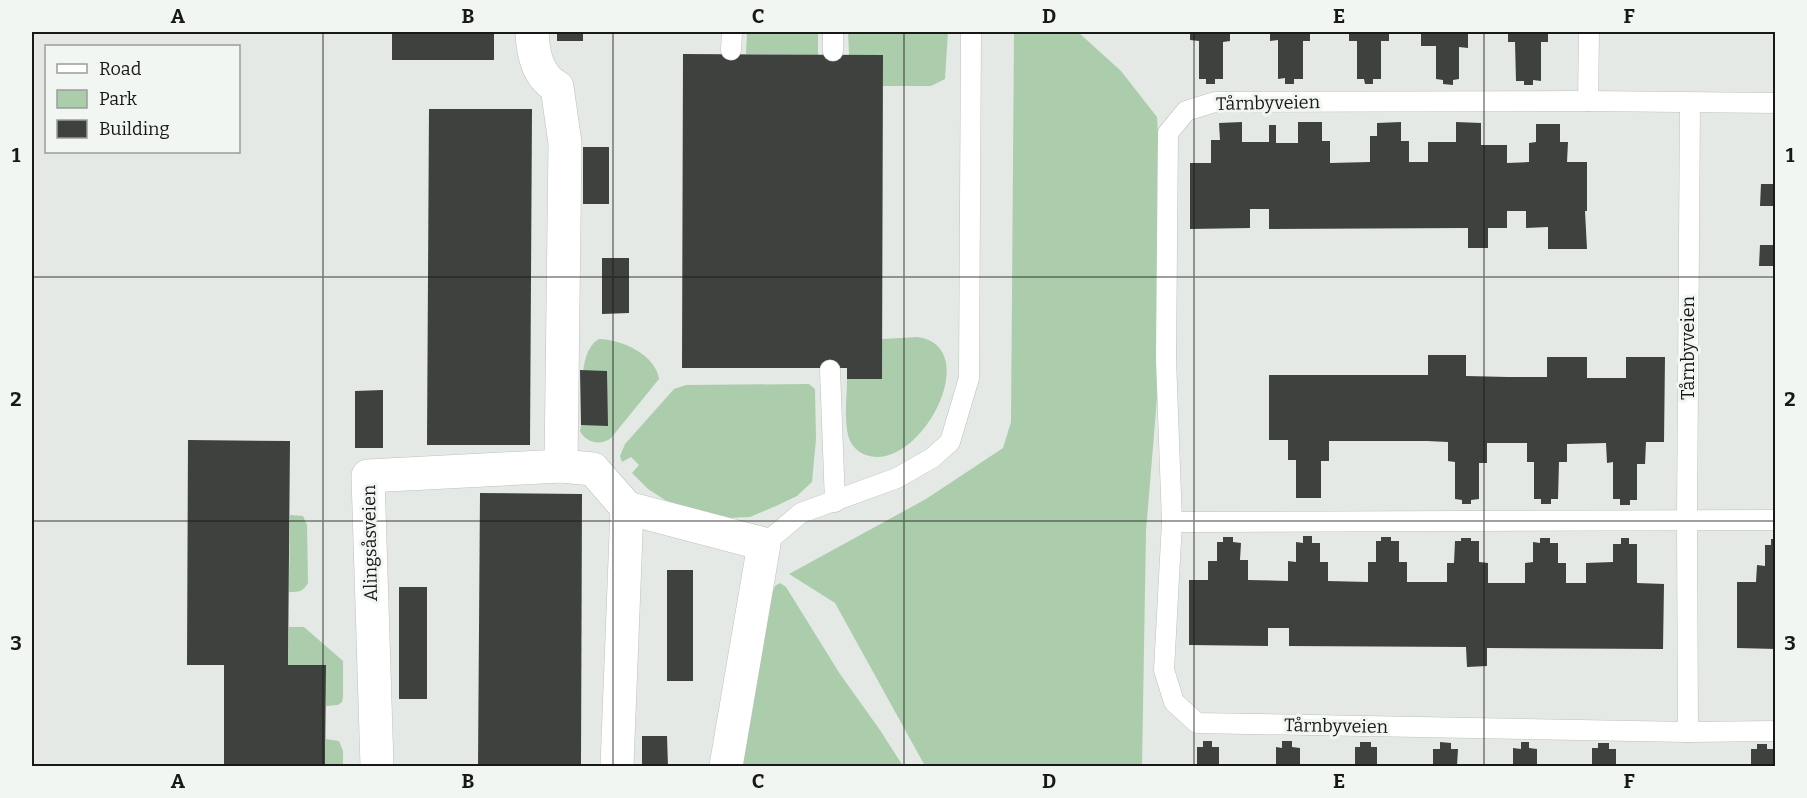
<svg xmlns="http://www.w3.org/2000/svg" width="1807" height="798" font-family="Bitter,serif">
<rect width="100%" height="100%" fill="#e5e9e5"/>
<g fill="#abcdac">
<path d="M747,32H818V55L746,54Z"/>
<path d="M848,32H948L945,79L931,86H883V55H849Z"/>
<path d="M1014,32H1078L1121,71L1157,117L1167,277L1146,531L1142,766H925L835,603L789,574L926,499L1003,448L1011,422Z"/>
<path d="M918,337C986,348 919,474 866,455C857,452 850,444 848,435C844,418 847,397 847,379H882V339Z"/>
<path d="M599,339C621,339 656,355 659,379L611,438C601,446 586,443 580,431C586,407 574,353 599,339Z"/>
<path d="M809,384L815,389L816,439L812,482L797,496L776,506L750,517L727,518L694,512L665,500L648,489L632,473L639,465L631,457L622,462L620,456L625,444L674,389L686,385Z"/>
<path d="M290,515L303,516L307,525L308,583C303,592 299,592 289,592Z"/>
<path d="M780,583L786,587L840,674L880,730L903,766H739L772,593L775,586Z"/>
<path d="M289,627H304L343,661V697L342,702L338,705L326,706V665H288Z"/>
<path d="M326,739L339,741L343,751V766H325Z"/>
</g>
<g fill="#3e413e">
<rect x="392" y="32" width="102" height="28"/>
<rect x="557" y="32" width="26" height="9"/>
<path d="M1190,32H1230V41L1223,42V79H1215V84H1206V79H1199V41L1190,40Z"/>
<path d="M1270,32H1310V41H1303V79H1294V84H1285V78L1278,79V40L1270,41Z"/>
<path d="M1349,32H1389V41H1381V79H1373V84H1365L1364,79H1357V41H1349Z"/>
<path d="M1421,32H1468V48L1459,47V79L1453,80V85L1443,84V80L1436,79V46H1421Z"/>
<path d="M1508,32H1548V42H1541V81L1533,80V85H1524V81H1516L1515,42H1508Z"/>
<path d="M683,54L883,55L882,379H847V368H682Z"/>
<path d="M429,109H532L530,445H427Z"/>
<path d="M1242,122V142H1269V125H1276V143H1298V122H1322V141H1330V163L1370,162V136H1377V123L1401,122V141H1409V162H1428V142H1456V122L1481,123V145H1507V163L1529,162V143L1536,142V124H1560V142H1568L1567,162H1587V211H1585L1587,249H1548V227L1526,228V211H1507V228H1488V248H1468V228L1269,229V209H1250V228L1190,229V163H1211V140H1220L1219,123Z"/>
<rect x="583" y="147" width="26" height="57"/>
<path d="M1761,184H1776V206H1760Z"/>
<path d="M1760,245H1776V266H1759Z"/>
<path d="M602,258H629V313L602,314Z"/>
<path d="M1428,355H1466V376L1508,377H1547V357H1587V378H1626V357H1665L1664,442H1646L1645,464H1637V500H1630V505H1620V499H1613V462L1607,463L1606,443L1567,444V462H1559L1558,499H1551V504H1541V499H1534V462H1527V443H1487V463H1479V499L1471,500V504H1462V500L1455,499V462L1448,461V442L1427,441H1329V461H1321V498H1296V460H1288V440H1269V375H1428Z"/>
<path d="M580,370L607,371L608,426L581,425Z"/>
<path d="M383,390V448H355V391Z"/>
<path d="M188,440L290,441L288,665H326L325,766H224V665H187Z"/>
<path d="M480,493L582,494L581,766H478Z"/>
<path d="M1303,536H1312V543H1320V562H1328V581L1368,582V562H1376V541H1381V537H1391V541H1399V562H1407V582H1447V563H1454L1455,541H1461V538H1471V541H1479V562L1488,563V583H1525V563L1533,562V542L1540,543V538H1550V543H1558V563H1566V583H1586V563L1613,562V544H1621V538H1629V544H1637V583L1664,584L1663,649L1487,648V666L1467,667L1466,647L1289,646V628H1268V646L1189,645V580H1208V561H1217V542H1223V537H1233V542L1241,543L1240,560H1248V580L1288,581V561L1296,562V542L1303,543Z"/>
<path d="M1771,539H1776V649L1737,648V582H1756L1757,565L1765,566V545H1771Z"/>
<rect x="667" y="570" width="26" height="111"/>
<rect x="399" y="587" width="28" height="112"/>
<path d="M642,736H667L668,766H642Z"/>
<path d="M1203,741H1212V747H1219V766H1197V747H1203Z"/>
<path d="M1282,741H1292V747L1300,748V766H1276V747L1282,748Z"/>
<path d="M1360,742H1371V747H1377V766H1355V747H1360Z"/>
<path d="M1440,742L1451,743V749H1458L1457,766H1433V749H1440Z"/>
<path d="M1521,742H1529V748L1537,749V766H1513V748L1521,749Z"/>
<path d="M1598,743H1609V749H1616V766H1592V748H1598Z"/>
<path d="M1757,744H1767V749H1775L1774,766H1751V749H1757Z"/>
</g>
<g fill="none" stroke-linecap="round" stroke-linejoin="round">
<g stroke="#bdc1bd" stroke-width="21">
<g id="service">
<path d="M833,32V51"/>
<path d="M731,50L732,32"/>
<path d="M1588,101L1589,32"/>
<path d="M830,370L835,502"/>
<path d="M1776,520L1172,522L1164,670L1174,702L1197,723L1688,732L1776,731"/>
<path d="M1172,522L1166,359L1168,133L1186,111L1215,102L1588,101L1776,103"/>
<path d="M764,544L801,513L897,478L932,458L950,442L969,378L971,32"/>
<path d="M1688,732L1687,520L1690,103"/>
</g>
</g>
<g stroke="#bdc1bd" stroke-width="34">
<g id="minor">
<path d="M532,32C533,53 537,76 557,87L565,143L561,466L593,469L627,508L617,766"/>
<path d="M627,508L764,544L726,766"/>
<path d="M377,766L368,476L561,466"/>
</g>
</g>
<use href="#service" stroke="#fff" stroke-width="20"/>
<use href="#minor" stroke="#fff" stroke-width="33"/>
</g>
<path fill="none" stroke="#171817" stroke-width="1.5" stroke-opacity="0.55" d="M323,32V766M613,32V766M904,32V766M1194,32V766M1484,32V766M32,277H1776M32,521H1776"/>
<g text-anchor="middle" stroke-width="6" stroke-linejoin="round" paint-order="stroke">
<g font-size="18" fill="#171817" stroke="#f2f6f2">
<text transform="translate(1268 103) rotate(-1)" y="6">Tårnbyveien</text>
<text transform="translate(1688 348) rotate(-90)" y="6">Tårnbyveien</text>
<text transform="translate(370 543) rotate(-91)" y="6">Alingsåsveien</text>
<text transform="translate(1336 726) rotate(1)" y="6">Tårnbyveien</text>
</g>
</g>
<rect width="1807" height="798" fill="none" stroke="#f2f6f2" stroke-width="66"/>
<rect x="45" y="45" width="195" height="108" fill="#f2f6f2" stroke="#9a9d9a" stroke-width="1.5"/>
<rect x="57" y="64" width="30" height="9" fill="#ffffff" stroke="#9a9d9a" stroke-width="1.5"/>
<text x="99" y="75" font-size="18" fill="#171817">Road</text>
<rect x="57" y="90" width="30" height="18" fill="#abcdac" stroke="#9a9d9a" stroke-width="1.5"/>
<text x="99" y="105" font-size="18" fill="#171817">Park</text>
<rect x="57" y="120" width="30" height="18" fill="#3e413e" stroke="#9a9d9a" stroke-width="1.5"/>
<text x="99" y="135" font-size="18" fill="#171817">Building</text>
<rect x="33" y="33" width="1741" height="732" fill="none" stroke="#171817" stroke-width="2"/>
<g font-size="20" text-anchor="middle" font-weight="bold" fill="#171817">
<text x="178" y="23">A</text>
<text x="468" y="23">B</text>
<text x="758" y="23">C</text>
<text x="1049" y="23">D</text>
<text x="1339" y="23">E</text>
<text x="1629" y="23">F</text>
<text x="16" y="162">1</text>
<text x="1790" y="162">1</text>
<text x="16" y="406">2</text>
<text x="1790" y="406">2</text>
<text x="16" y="650">3</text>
<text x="1790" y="650">3</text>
<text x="178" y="788">A</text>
<text x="468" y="788">B</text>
<text x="758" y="788">C</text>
<text x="1049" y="788">D</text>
<text x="1339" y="788">E</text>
<text x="1629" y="788">F</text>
</g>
</svg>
